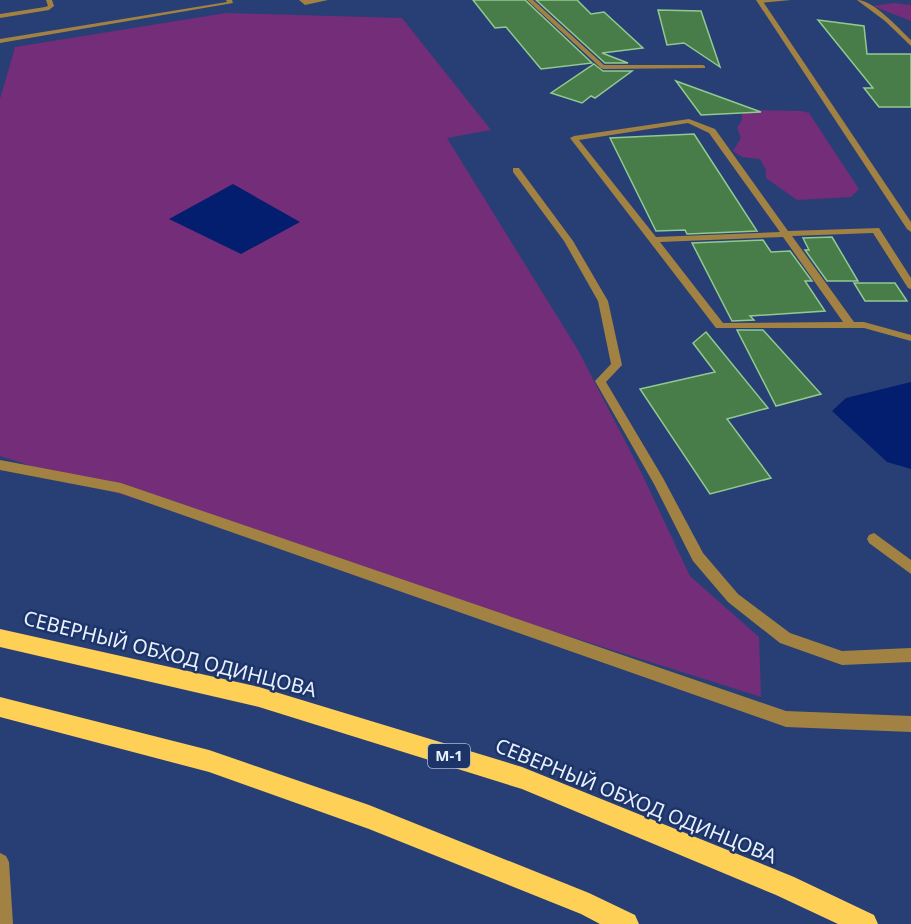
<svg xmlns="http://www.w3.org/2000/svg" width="911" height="924" font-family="'Noto Sans',sans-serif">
<rect width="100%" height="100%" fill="#273f75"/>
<g fill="#732d79">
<path d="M894,3L911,5V21L873,6Z"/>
<path d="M226,13L402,18L491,130L447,138L578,350L641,472L690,576L759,637L761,697L0,456V99L15,47Z"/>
<path d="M742,110L801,111L809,113L859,189L851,197L797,200L766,178V170L760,159L742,157L733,151L741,138L737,128L742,120Z"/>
</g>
<g fill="#041e6f">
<path d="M233,184L300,222L241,254L169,219Z"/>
<path d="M911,382V469L887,462L832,411L846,398Z"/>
</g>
<g fill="#487c48" stroke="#92c991" stroke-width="1.5">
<path d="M473,0H525L592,63L541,69L506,27L495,28Z"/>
<path d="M536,0H577L591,14L604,12L643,48L602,53L628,63H605Z"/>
<path d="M658,10L701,11L720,67L684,43L667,45Z"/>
<path d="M818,20L864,26L867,54H911V107H879L864,88H873Z"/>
<path d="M594,64L603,71H632L595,98L591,96L582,103L551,93Z"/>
<path d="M676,81L761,112L701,115Z"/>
<path d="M694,134L757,231L687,234L685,230L656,231L610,138Z"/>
<path d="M832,237L858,281H827L805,250H809L803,238Z"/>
<path d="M763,240L771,252L790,251L812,281H805L825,311L750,316L754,320L732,321L692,243Z"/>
<path d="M854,283H895L907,301H865Z"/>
<path d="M737,330H763L821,394L776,406Z"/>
<path d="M706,332L768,408L727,419L771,478L710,494L640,389L715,372L693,343Z"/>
</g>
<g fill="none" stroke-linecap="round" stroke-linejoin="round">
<g fill="#a18242" fill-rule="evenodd">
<path d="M46,0H52L54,6L49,10L0,18V14L45,7L48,6Z"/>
<path d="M226,0H232L233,3L0,43V39L227,2Z"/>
<path d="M299,0H328L305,5Z"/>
<path d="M757,0H791L759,3Z"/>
<path d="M857,0C874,0 899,29 911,40V46L885,21Z"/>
<path d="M703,65L705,66V68L603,69L600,67L603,65Z"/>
<path d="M689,119L715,129L788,231L879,228L911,278V289L908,288L873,233L792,236L854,322H864L911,335V341L864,328H716L570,138L574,136ZM688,123L709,133L780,232L656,237L579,140ZM783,237L843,322L723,323L660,242Z"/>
<path d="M513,168H519L573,241L608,301L622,365L606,382L663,478L703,553L738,594L790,633L842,651L911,648V662L842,665L780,643L728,602L693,561L654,484L595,381L611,364L598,301L564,241L513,172Z"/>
<path d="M0,460L121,483L786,711L911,716V732L786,727L120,493L0,470Z"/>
<path d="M874,533L911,560V574L869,543L867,539L869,535Z"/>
<path d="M0,853L6,856L9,862L13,924H0Z"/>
</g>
<g fill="#a18242" fill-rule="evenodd">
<path d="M527,0H533L605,66V68H601Z"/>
<path d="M756,0H762L911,222V232L907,229Z"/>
</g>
<g fill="#ffd056" fill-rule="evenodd">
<path d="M0,629L259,687L522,767L794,877L874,915L878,924H838L776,895L522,789L259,707L0,647Z"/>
<path d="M0,697L209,750L369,805L589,893L635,915L639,924H600L581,914L369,829L209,772L0,717Z"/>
</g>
</g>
<g text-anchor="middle" stroke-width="5" stroke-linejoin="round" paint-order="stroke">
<rect fill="#1d3469" stroke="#acb8d1" stroke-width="1.5" x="428" y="744" width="42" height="24" rx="4.5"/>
<g font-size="15" font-weight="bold" fill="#e9f0fd">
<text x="449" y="761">М-1</text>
</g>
<g font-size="20" fill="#e9f0fd" stroke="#1d3469">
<text transform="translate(170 654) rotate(14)" y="7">СЕВЕРНЫЙ ОБХОД ОДИНЦОВА</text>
<text transform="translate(636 801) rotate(22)" y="7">СЕВЕРНЫЙ ОБХОД ОДИНЦОВА</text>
</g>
</g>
</svg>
